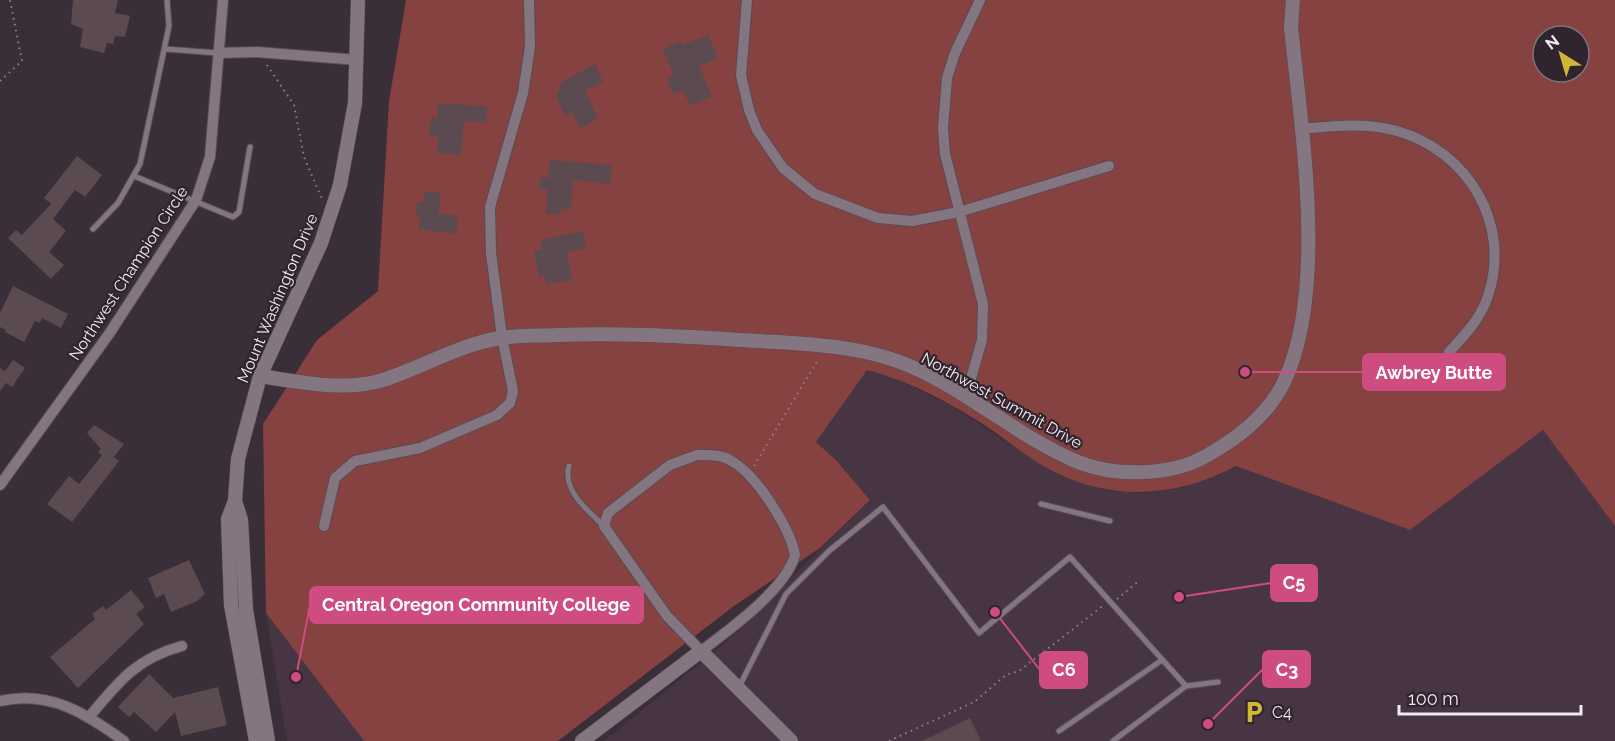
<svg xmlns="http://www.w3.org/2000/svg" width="1615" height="741" font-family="Raleway,sans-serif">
<rect width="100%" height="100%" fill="#3a2e38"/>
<g fill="#473543">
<path d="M866,369L901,381L955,408L1045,467L1065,477L1106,490L1143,493L1182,488L1219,475L1236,466L1410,530L1543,430L1615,526V741H604L724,644L870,500L836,460L816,442Z"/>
<path d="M266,613L364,741H287Z"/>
</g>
<path fill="#854240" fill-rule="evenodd" d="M406,0H1615V526L1543,430L1410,530L1236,466C1175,499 1107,502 1045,467C1025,456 1008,441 989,428C952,404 910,381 867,370L816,442L836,460L870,500L820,548L734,606L558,741H364L266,613L263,424L317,340L378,291L389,101ZM1543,36H1579V72H1543Z"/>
<g fill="#5b4a50">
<path d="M73,0H118L115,13L130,16L125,37L115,36L113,44L107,43L104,53L80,47L83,29L71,24Z"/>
<path d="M708,35L718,58L699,66L712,96L691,105L682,90L673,94L667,79L674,75L663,49L681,41L683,45Z"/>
<path d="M595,64L603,82L585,90L598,119L580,128L572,112L565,116L556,96L561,87L559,84Z"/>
<path d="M438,103L487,107L486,123L464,121L461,155L437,153L438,137H429L431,118H437Z"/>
<path d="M77,156L102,175L85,197L75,190L53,219L66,231L49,252L64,265L51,279L8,238L16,230L22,235L51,204L44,198Z"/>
<path d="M550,160L612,165L610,184L573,180L571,209H561L560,215L546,213L548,190L539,189L540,177L548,178Z"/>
<path d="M424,191L441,193L438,213L458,216L456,234L419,229L420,216L416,215L417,202H423Z"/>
<path d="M583,231L586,248L567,252L572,280L546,284L545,276L539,277L534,251L542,250L540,240Z"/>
<path d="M13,286L68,314L61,328L42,318L40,323L35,321L24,342L5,332L6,330L0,327V313Z"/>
<path d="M13,360L25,368L12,387L6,383L0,391V368L5,371Z"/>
<path d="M94,425L124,444L114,457L119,461L72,522L47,504L69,476L79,484L102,455L98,452L101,449L87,433Z"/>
<path d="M189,560L205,594L197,601L171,612L164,594L156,598L148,578Z"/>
<path d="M131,590L145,607L136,614L144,624L78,688L50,657L95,619L92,614L103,606L106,610Z"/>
<path d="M149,674L173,698L218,687L227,725L181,736L175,712L156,732L134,712L129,717L118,707Z"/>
<path d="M970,718L981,741H922Z"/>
</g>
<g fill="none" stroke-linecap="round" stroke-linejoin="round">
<g stroke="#574d55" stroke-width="7">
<g id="lane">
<path d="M165,49L218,53"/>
<path d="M134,176L233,217L239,212L250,147"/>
<path d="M93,229L118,203L140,164L169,26L167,0"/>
<path d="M569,466C562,490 588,511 603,525"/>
<path d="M1041,504L1110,521"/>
<path d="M1186,686L1218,682"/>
<path d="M739,687L786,594L829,551L883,507L979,633L1070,557L1186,686L1113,741"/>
<path d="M1059,731L1162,660"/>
</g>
</g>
<g stroke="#574d55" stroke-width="12">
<g id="street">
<path d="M747,0L741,75L749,110L757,130L783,168L815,194L878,218L912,221L959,212L1109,166"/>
<path d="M218,53L257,52L358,60"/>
<path d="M1301,129C1333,126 1365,122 1397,131C1468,151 1512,224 1488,296C1481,318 1465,335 1449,352"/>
<path d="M966,396L982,340L983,304L945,154L943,128L947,78L955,53L980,0"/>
<path d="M697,455C709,455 722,454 733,462C757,476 790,528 795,555C786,589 729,630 701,651L667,616L604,526L608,513L670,465Z"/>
<path d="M0,485L109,334L196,200L210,157L223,0"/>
<path d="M324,526L335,478L355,461L420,448L497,415L510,403L513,391L502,337L491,253L490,207L523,93L530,47L529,0"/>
<path d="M0,701C50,690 85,713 124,741"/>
<path d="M90,716C119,681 137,658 182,646"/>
</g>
</g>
<g stroke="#574d55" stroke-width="15">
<g id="secondary">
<path d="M260,376C300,382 344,392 383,380C423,367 458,345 500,338C519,335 539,336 558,335C632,332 704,338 777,342C819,345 860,347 900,362C964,386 1015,436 1078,462C1115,477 1171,476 1206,456C1237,439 1268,415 1284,382C1328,289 1301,129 1291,27L1293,0"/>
<path d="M235,501L241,520L246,610L268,741"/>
<path d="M256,741L231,605L228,519L235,501L238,459L260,376L321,243L340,185L355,103L358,0"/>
<path d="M582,741L701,651L791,741"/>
</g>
</g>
<g stroke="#8c828a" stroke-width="2" stroke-dasharray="1.5 4.5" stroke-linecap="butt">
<path d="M267,65L294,105L304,157L322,199"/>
<path d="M0,81L22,61L10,0"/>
<path d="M754,466L819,358"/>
<path d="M1117,599L1140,580"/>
<path d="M889,741L974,702L1006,675L1019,671L1104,605"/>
</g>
<use href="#lane" stroke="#847681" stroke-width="5"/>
<use href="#street" stroke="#847681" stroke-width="10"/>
<use href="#secondary" stroke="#847681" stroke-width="14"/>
</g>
<defs>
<g id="parking-bare" transform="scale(1.8)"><path d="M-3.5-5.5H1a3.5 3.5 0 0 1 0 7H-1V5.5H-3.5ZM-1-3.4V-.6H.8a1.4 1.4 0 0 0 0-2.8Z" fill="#cfb837" stroke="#30242e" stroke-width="2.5" paint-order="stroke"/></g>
</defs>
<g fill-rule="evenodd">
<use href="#parking-bare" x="1254" y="712"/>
</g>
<g text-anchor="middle" stroke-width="4.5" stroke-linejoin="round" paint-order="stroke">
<g font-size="16" fill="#f2eaf0" stroke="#30242e">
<text transform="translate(128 273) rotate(-57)" y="6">Northwest Champion Circle</text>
<text transform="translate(277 298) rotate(-67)" y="6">Mount Washington Drive</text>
<text transform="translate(1002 400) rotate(29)" y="6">Northwest Summit Drive</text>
</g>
<g font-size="16" fill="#f2eaf0" stroke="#30242e" text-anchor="start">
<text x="1272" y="718">C4</text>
</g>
</g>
<path fill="none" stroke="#ce4c80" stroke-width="2" d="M1245 372L1363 372M1179 597L1271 583M296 677L310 605M1208 724L1263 669M995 612L1040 670"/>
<g fill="#ce4c80" stroke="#30242e" stroke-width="2">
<circle cx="1245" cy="372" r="6"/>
<circle cx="1179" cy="597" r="6"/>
<circle cx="296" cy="677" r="6"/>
<circle cx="1208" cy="724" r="6"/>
<circle cx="995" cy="612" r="6"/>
</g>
<g fill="#ce4c80" stroke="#ce4c80" stroke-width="2">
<rect x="1363" y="354" width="142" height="36" rx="6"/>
<rect x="1271" y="565" width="46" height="36" rx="6"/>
<rect x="310" y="587" width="333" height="36" rx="6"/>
<rect x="1263" y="651" width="47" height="36" rx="6"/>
<rect x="1040" y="652" width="47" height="36" rx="6"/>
</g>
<g font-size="18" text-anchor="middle" font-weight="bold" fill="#fff">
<text x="1434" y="379">Awbrey Butte</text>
<text x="1294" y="589">C5</text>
<text x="476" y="611">Central Oregon Community College</text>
<text x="1287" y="676">C3</text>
<text x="1064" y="676">C6</text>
</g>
<g transform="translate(1561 54) rotate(323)"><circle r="28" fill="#30242e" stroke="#7e737c" stroke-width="1.5"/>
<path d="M0-4.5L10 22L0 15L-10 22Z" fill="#cfb837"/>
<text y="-9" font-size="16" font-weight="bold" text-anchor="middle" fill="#f2eaf0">N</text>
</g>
<path d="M1399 705v9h182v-9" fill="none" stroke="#f2eaf0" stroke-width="3"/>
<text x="1408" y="705" font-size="18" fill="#f2eaf0" stroke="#30242e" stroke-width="4.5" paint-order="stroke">100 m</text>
</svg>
